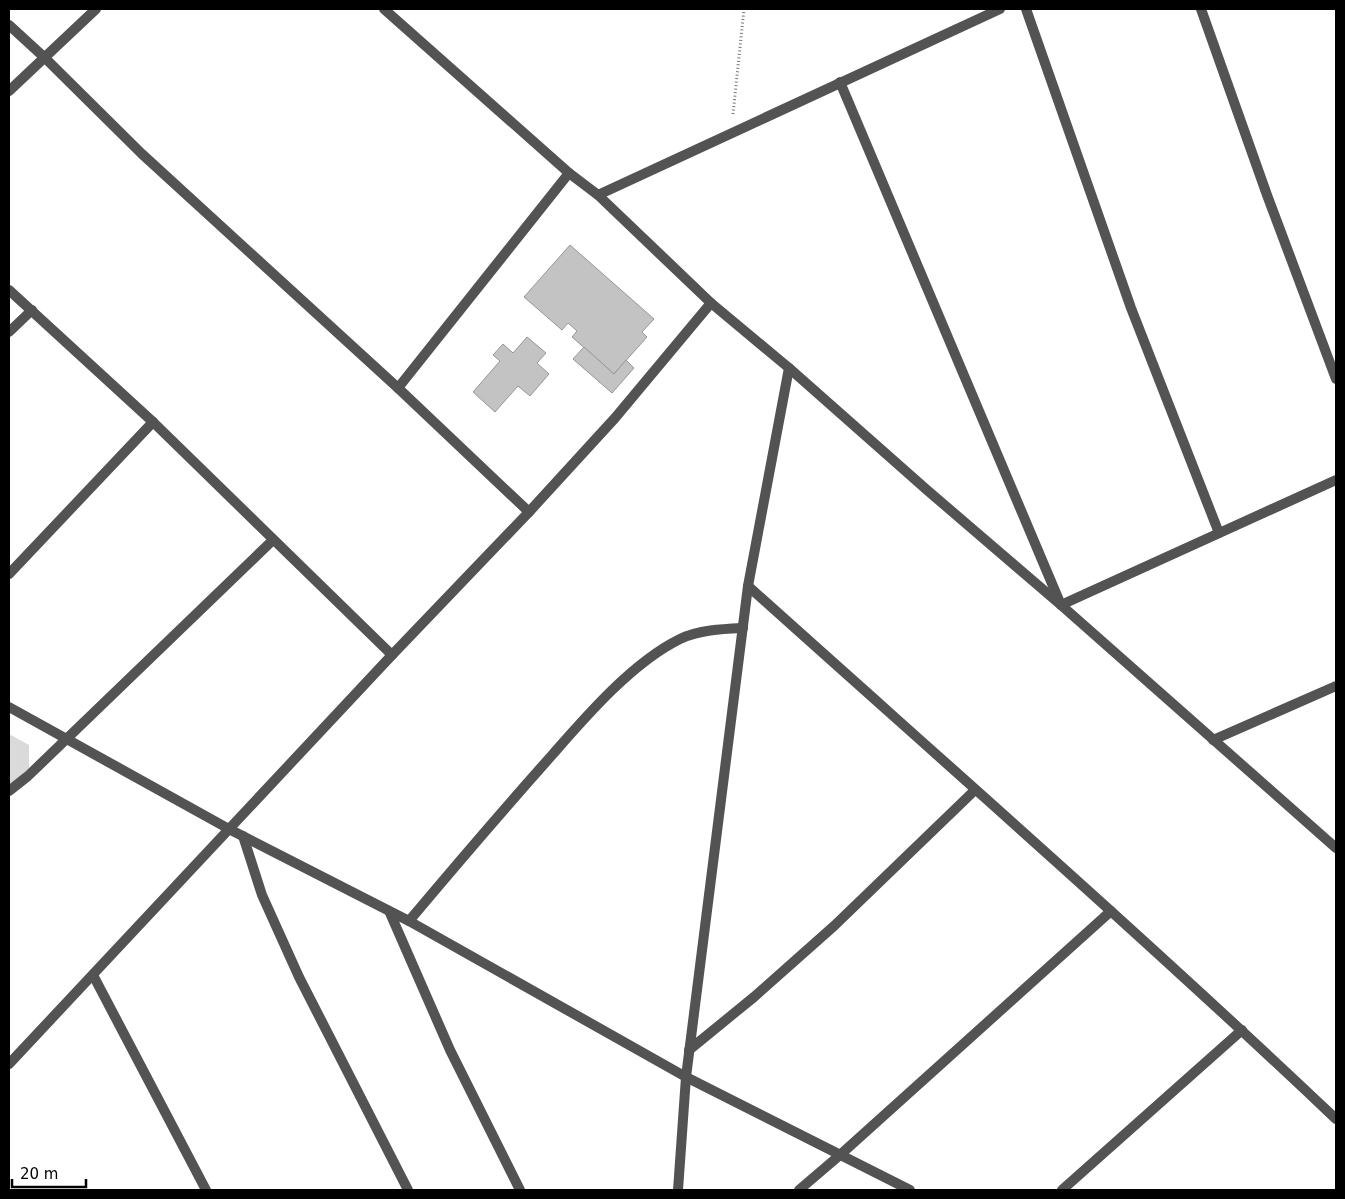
<svg xmlns="http://www.w3.org/2000/svg" width="1345" height="1199" font-family="'DejaVu Sans',sans-serif">
<rect width="100%" height="100%" fill="#fff"/>
<path fill="#dadada" d="M9,734L29,745V770L9,785Z"/>
<g fill="#c3c3c3" stroke="#979797">
<path d="M570,245L654,319L642,332L647,337L614,374L572,337L577,331L568,323L562,330L524,297Z"/>
<path d="M527,337L546,353L537,363L549,374L530,396L518,386L495,412L473,392L500,361L493,355L503,344L513,353Z"/>
<path d="M584,347L614,374L626,360L634,368L612,393L573,359Z"/>
</g>
<g fill="none" stroke-linecap="round" stroke-linejoin="round">
<path stroke="#757575" stroke-width="3" stroke-dasharray="1 2.5" stroke-linecap="butt" d="M733,114L744,9"/>
<g stroke="#535353" stroke-width="10">
<path d="M384,9L569,173L598,195L711,303L789,368L927,490L1061,605L1336,848"/>
<path d="M1026,9L1131,308L1219,533"/>
<path d="M1201,9L1267,195L1336,379"/>
<path d="M9,25L45,58L142,154L398,388L529,512"/>
<path d="M840,82L1061,605L1336,480"/>
<path d="M9,91L96,9"/>
<path d="M598,195L1000,9"/>
<path d="M9,290L153,422L392,655"/>
<path d="M9,332L32,310"/>
<path d="M398,388L569,173"/>
<path d="M9,574L153,422"/>
<path d="M748,586C945,763 1144,937 1336,1119"/>
<path d="M9,707L229,829L409,921L686,1077L910,1190"/>
<path d="M1213,740L1336,686"/>
<path d="M9,791L28,776L273,540"/>
<path d="M243,836L262,895L299,977L408,1190"/>
<path d="M390,913L450,1050L520,1190"/>
<path d="M409,921C456,865 504,809 553,754C587,715 633,662 680,639C699,630 722,629 743,628"/>
<path d="M93,975L206,1190"/>
<path d="M689,1050L754,997L834,926L975,790"/>
<path d="M9,1064L392,655L529,512L615,418L711,303"/>
<path d="M678,1190L686,1077L748,586L789,368"/>
<path d="M799,1190L840,1155L1111,911"/>
<path d="M1062,1190L1242,1030"/>
</g>
</g>
<rect width="1345" height="1199" fill="none" stroke="#000000" stroke-width="20"/>
<path d="M12 1179v8h74v-8" fill="none" stroke="#000000" stroke-width="2.5"/>
<text x="20" y="1179" font-size="15" fill="#000000" stroke="#ffffff" stroke-width="4" paint-order="stroke">20 m</text>
</svg>
